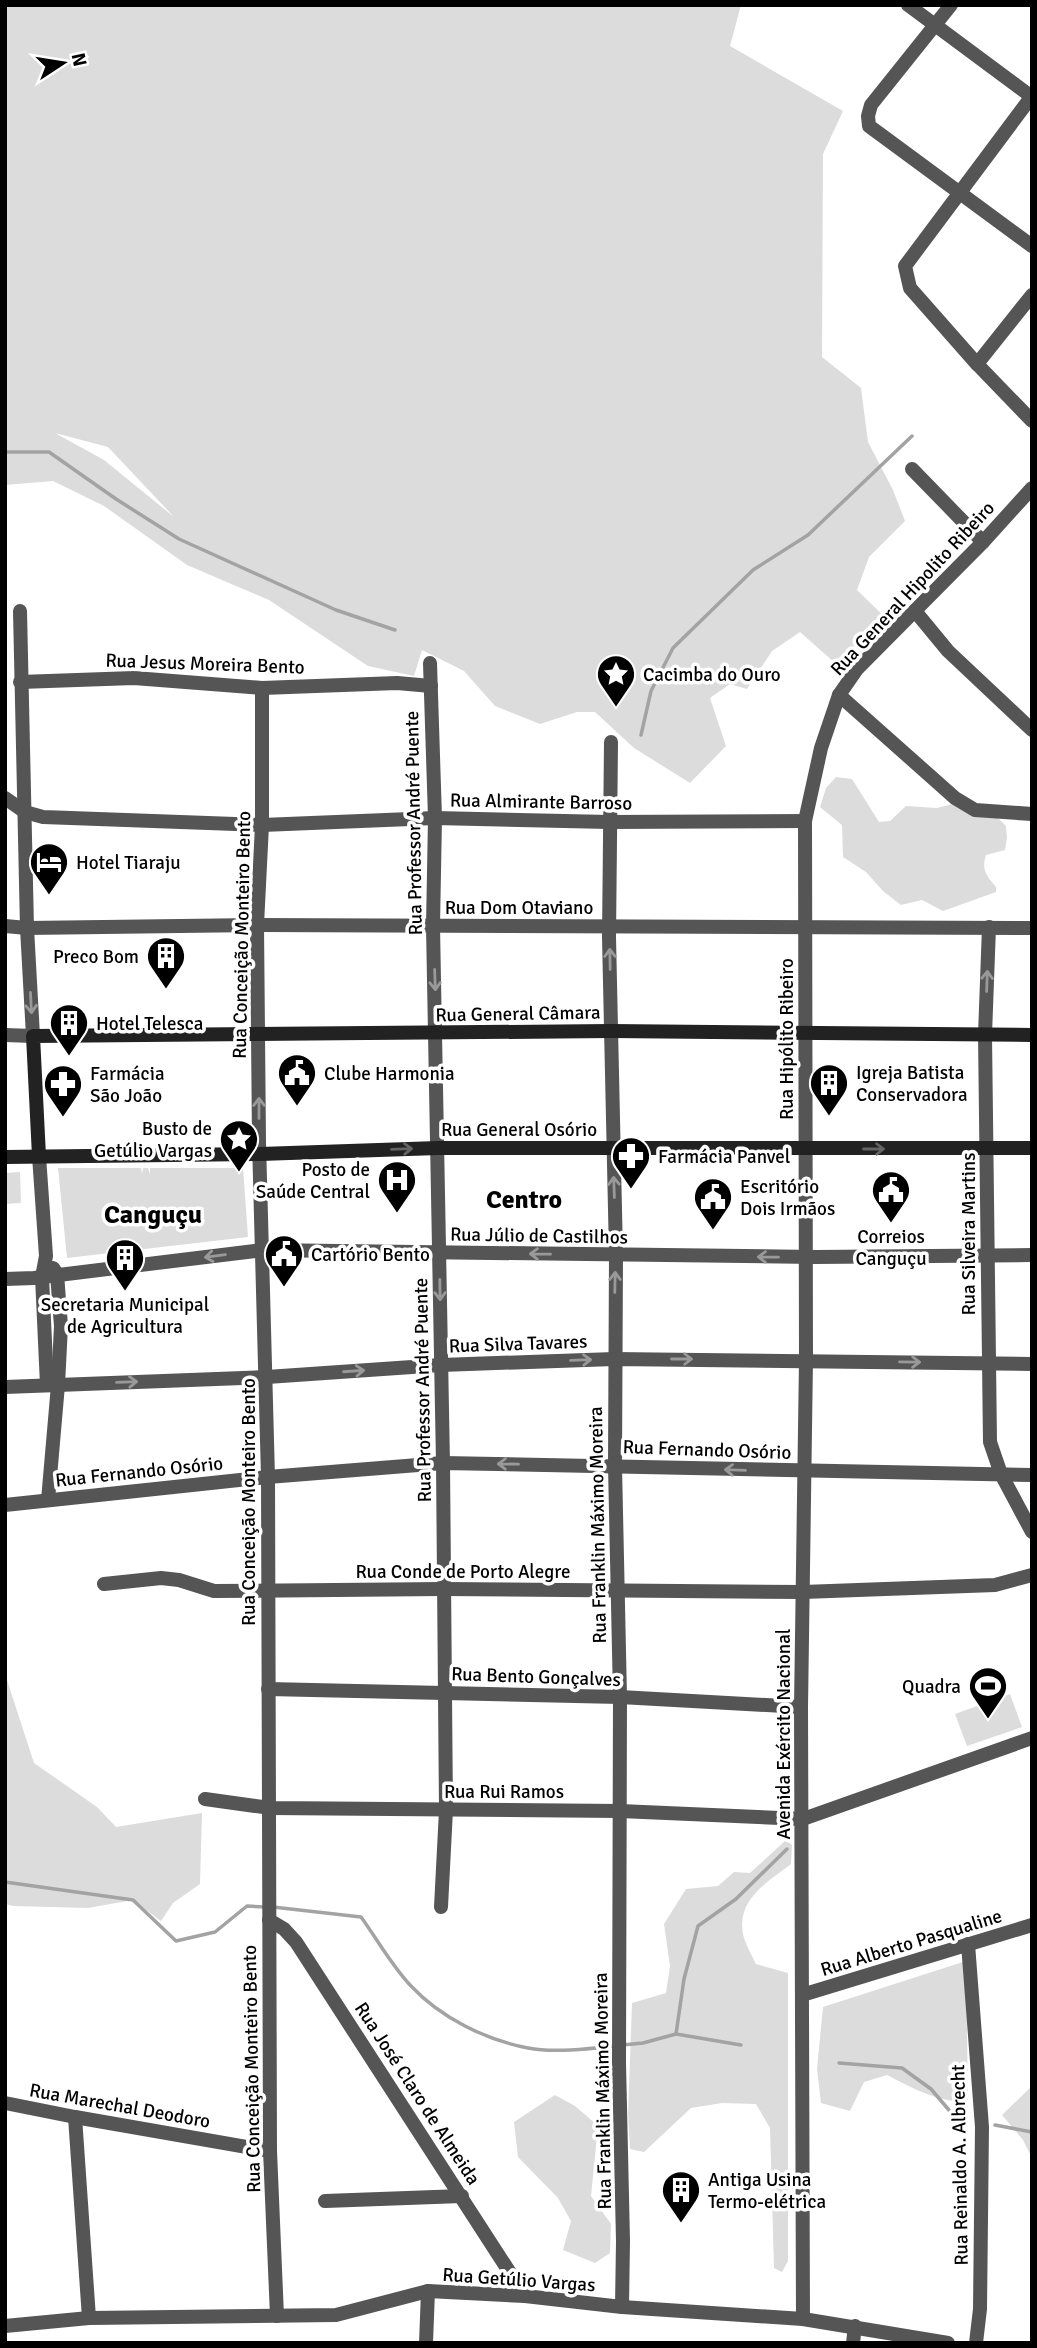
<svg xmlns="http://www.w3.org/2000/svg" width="1037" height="2348" font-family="Signika,sans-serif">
<rect width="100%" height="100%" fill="#fff"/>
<g fill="#dcdcdc" fill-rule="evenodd">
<path d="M5,5H741L730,46L843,111L823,154L822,357L861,388L868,442L893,490L905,521L869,557L857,590L892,624L843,670L800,632L772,651L747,689L730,684L710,698L726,746L690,783L634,748L595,712H577L540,724L495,706L464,671L422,650L414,676L368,666L269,600L187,565L104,506L53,481L5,485ZM55,433L108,447L174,517L104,460Z"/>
<path d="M836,777L852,779L879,822L890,821L906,806L937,808L956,803L997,817L1006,826L1007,838L1005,850L986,855C981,870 987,876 996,887V892L943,911L922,900L901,905L883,891L866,872L843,857L842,825L820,807L826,788Z"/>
<path d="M58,1168H141L142,1174L143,1168H148L150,1174V1168H243L248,1237L67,1258Z"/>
<path d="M20,1172L21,1203L5,1204V1173Z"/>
<path d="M5,1674L34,1763L97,1807L116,1827L202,1813L200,1884L173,1903L161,1921L133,1900L88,1908L13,1906L5,1904Z"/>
<path d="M1010,1694L1022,1727L967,1746L955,1714Z"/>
<path d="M786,1840L792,1845L791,1864C766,1883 734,1901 744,1938C747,1947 752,1956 756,1964L788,1973V2261L782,2272L774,2268L770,2128L756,2104L722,2103L691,2108L644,2152L630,2149L628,2114L632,2003L666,1993L670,1966L664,1924L686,1889L718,1886L734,1872L750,1873Z"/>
<path d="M966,1961L968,2102C938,2102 914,2089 887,2075L864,2082L850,2111L821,2103L817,2069L823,2007Z"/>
<path d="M1032,2086V2158L1023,2140L1002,2115Z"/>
<path d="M555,2095L575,2106L598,2126L591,2196L611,2224L610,2253L595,2263L563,2250L571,2221L558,2198L518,2157L514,2122Z"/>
</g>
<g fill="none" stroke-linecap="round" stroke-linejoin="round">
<g stroke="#a3a3a3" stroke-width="3.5">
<path d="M5,452H49L116,499L179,539L336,610L395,630"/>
<path d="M641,735L651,691L673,648L753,570L808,535L912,436"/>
<path d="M5,1882L133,1900L176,1941L215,1932L247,1906L265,1907"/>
<path d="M273,1907L361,1917C377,1939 392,1966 411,1986C441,2018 486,2040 528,2048C553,2053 588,2049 614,2046"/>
<path d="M676,2034L684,1979L698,1926L736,1899L787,1849"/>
<path d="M622,2045L643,2043L676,2034L741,2045"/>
<path d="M839,2063L902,2068L931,2089L954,2116L963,2118"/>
<path d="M995,2125L1032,2132"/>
</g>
<g stroke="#555" stroke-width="14">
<path d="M908,5L1032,97"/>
<path d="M951,5L871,105L868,116L869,126L1032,246"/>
<path d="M977,364L910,288L905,266L1032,96"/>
<path d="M912,469L983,542"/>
<path d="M20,611L27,928"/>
<path d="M915,611L948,651L1032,730"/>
<path d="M430,663L435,818L433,926L443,1463L446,1810L441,1907"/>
<path d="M20,682L134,678L262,688L397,683L431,686"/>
<path d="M839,695L955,798L975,810L1032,814"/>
<path d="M611,742L609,937L616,1255L615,1466L620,1697L619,2063L623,2241L622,2307"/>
<path d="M5,798L25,812L43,817L262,825L435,818L609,822L805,821"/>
<path d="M257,925L262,825V688"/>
<path d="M48,1500L58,1385"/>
<path d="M5,1505L268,1477L443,1463L1032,1475"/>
<path d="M104,1584L161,1578L179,1580L214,1591L443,1589L803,1592L995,1585L1032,1575"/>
<path d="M268,1689L620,1697L801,1707"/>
<path d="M205,1799L270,1808L620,1811L803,1819L1032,1738"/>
<path d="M968,1944L982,2127L980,2309L976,2343"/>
<path d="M802,1995L1032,1925"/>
<path d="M75,2117L89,2318"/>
<path d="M325,2201L462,2196"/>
</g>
<g stroke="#555" stroke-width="14">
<path d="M1032,295L977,364L1032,421"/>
<path d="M257,925L259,1142L268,1477L270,2151L277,2316"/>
<path d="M5,926L27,928L257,925L1032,928"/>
<path d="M989,927L985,1035L990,1442L1001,1474L1032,1532"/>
<path d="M5,1035L33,1036L27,928"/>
<path d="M39,1156L46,1256L42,1277L47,1385"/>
<path d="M53,1268L57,1274L61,1326L58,1385"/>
<path d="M5,1279L34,1278L263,1250L815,1257L1032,1255"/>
<path d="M5,1387L267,1377L441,1365L614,1359L1032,1364"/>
<path d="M269,1920L284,1929L296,1942L525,2296"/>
<path d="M5,2103L75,2117L270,2151"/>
<path d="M803,2319L801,1707L806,1360L805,821L821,748L839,695L857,669L983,542L1032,488"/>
<path d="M5,2326L89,2318L336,2315L428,2291L525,2296L622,2307L803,2319L948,2343"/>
<path d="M426,2343L428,2291"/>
<path d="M853,2343L855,2326"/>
</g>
<g stroke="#222" stroke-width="14">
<path d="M39,1156L33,1036L611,1031L1032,1035"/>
<path d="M5,1157L260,1154L438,1148H1032"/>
</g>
</g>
<defs><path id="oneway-shaft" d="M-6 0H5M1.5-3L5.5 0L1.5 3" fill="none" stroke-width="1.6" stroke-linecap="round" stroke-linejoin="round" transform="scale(1.75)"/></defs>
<g stroke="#999">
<use href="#oneway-shaft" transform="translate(610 959) rotate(-91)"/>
<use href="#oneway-shaft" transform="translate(435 980) rotate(88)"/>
<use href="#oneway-shaft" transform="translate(987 981) rotate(-88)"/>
<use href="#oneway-shaft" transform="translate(31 1003) rotate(87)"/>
<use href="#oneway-shaft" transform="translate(259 1108) rotate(-90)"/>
<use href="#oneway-shaft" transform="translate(614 1187) rotate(-92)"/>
<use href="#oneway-shaft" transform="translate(540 1254) rotate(-179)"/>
<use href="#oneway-shaft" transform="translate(215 1256) rotate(173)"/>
<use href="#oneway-shaft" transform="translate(768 1257) rotate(-179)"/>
<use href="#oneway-shaft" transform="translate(615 1282) rotate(-89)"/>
<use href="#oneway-shaft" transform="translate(440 1290) rotate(89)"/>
<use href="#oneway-shaft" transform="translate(682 1359)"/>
<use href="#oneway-shaft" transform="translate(581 1360) rotate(-2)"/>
<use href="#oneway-shaft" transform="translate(910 1362) rotate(1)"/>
<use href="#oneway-shaft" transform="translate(354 1371) rotate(-4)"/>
<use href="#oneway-shaft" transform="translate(127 1382) rotate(-2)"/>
<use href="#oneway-shaft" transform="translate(508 1464) rotate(-179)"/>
<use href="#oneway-shaft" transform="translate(735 1470) rotate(-178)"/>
</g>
<g stroke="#646464">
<use href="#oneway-shaft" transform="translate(402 1149) rotate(-2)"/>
<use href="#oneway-shaft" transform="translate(874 1149)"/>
</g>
<defs>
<g id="sight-pin" transform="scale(2.0125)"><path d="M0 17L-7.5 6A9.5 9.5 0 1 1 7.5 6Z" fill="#000" stroke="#fff"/><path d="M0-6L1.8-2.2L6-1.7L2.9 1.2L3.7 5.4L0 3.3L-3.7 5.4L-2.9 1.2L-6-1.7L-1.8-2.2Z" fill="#fff"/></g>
<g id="hotel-pin" transform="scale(2.0125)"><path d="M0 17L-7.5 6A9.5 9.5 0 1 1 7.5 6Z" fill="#000" stroke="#fff"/><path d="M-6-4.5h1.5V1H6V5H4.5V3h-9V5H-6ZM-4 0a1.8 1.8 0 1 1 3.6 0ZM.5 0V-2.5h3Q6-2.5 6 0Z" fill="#fff"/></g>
<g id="building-pin" transform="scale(2.0125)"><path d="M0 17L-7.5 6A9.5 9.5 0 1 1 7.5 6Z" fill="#000" stroke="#fff"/><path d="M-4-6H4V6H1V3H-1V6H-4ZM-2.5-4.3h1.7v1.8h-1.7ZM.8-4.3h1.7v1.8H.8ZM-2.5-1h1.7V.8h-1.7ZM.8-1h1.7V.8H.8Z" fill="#fff"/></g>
<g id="civic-pin" transform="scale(2.0125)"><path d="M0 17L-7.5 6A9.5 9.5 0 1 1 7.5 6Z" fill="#000" stroke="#fff"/><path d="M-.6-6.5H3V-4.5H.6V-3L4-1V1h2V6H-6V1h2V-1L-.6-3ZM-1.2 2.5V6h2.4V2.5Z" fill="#fff"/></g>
<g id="pharmacy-pin" transform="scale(2.0125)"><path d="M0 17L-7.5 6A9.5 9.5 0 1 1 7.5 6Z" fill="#000" stroke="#fff"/><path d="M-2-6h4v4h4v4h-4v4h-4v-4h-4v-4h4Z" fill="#fff"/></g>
<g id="hospital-pin" transform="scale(2.0125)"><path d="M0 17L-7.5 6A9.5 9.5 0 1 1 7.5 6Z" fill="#000" stroke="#fff"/><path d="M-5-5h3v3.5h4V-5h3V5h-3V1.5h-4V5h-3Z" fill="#fff"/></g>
<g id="stadium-pin" transform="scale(2.0125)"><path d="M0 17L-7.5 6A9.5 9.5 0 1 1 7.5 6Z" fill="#000" stroke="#fff"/><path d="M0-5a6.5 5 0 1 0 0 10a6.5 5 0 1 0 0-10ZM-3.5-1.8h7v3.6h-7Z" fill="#fff"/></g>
</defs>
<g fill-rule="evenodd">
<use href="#sight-pin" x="616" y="674"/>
<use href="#hotel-pin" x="49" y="862"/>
<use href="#building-pin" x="166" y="956"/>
<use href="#building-pin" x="69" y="1023"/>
<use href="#civic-pin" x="297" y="1073"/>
<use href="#building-pin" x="829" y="1083"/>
<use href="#pharmacy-pin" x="63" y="1084"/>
<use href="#sight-pin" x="239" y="1139"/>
<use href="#pharmacy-pin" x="631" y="1156"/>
<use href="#hospital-pin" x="397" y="1180"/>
<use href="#civic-pin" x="891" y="1190"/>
<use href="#civic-pin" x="713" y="1197"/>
<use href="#civic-pin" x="284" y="1254"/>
<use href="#building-pin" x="125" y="1258"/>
<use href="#stadium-pin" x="988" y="1686"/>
<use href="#building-pin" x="681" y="2190"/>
</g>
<g text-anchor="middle" stroke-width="7" stroke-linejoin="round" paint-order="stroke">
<g font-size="19" fill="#000" stroke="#fff">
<text transform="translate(912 588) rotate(-47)" y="7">Rua General Hipolito Ribeiro</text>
<text transform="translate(205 663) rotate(2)" y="7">Rua Jesus Moreira Bento</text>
<text transform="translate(541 801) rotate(1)" y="7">Rua Almirante Barroso</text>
<text transform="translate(413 823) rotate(-91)" y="7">Rua Professor André Puente</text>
<text x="519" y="914">Rua Dom Otaviano</text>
<text transform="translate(241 935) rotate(-89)" y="7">Rua Conceição Monteiro Bento</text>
<text transform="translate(518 1013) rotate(-1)" y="7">Rua General Câmara</text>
<text transform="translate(786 1039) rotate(-90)" y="7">Rua Hipólito Ribeiro</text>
<text x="519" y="1136">Rua General Osório</text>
<text transform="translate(968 1234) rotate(-90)" y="7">Rua Silveira Martins</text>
<text transform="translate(539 1235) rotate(1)" y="7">Rua Júlio de Castilhos</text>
<text transform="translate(518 1343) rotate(-2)" y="7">Rua Silva Tavares</text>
<text transform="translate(422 1390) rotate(-91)" y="7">Rua Professor André Puente</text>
<text transform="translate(707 1449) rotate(2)" y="7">Rua Fernando Osório</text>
<text transform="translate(139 1471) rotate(-6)" y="7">Rua Fernando Osório</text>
<text transform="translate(248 1502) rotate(-90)" y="7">Rua Conceição Monteiro Bento</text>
<text transform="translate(597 1525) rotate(-91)" y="7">Rua Franklin Máximo Moreira</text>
<text x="463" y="1578">Rua Conde de Porto Alegre</text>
<text transform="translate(536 1676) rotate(2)" y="7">Rua Bento Gonçalves</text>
<text transform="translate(783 1734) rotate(-90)" y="7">Avenida Exército Nacional</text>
<text x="504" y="1798">Rua Rui Ramos</text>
<text transform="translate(911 1942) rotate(-17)" y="7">Rua Alberto Pasqualine</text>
<text transform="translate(251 2069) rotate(-91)" y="7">Rua Conceição Monteiro Bento</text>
<text transform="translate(602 2091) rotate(-91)" y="7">Rua Franklin Máximo Moreira</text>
<text transform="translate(418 2093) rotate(57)" y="7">Rua José Claro de Almeida</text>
<text transform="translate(120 2105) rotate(10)" y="7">Rua Marechal Deodoro</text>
<text transform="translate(959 2165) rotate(-91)" y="7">Rua Reinaldo A. Albrecht</text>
<text transform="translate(519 2279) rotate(4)" y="7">Rua Getúlio Vargas</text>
</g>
<g font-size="19" fill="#000" stroke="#fff" text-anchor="start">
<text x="643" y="681">Cacimba do Ouro</text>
<text x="76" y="869">Hotel Tiaraju</text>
<text x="139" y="963" text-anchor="end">Preco Bom</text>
<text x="96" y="1030">Hotel Telesca</text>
<text x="856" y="1079">Igreja Batista<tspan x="856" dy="22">Conservadora</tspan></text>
<text x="90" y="1080">Farmácia<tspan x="90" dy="22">São João</tspan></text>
<text x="324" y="1080">Clube Harmonia</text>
<text x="212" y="1135" text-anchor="end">Busto de<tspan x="212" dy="22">Getúlio Vargas</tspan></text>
<text x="658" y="1163">Farmácia Panvel</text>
<text x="370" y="1176" text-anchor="end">Posto de<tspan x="370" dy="22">Saúde Central</tspan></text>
<text x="740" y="1193">Escritório<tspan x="740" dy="22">Dois Irmãos</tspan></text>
<text x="891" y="1243" text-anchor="middle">Correios<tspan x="891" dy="22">Canguçu</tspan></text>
<text x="311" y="1261">Cartório Bento</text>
<text x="125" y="1311" text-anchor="middle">Secretaria Municipal<tspan x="125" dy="22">de Agricultura</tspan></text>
<text x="961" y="1693" text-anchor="end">Quadra</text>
<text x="708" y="2186">Antiga Usina<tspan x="708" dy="22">Termo-elétrica</tspan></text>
</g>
<g font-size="26" font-weight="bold" fill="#000" stroke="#fff">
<text x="524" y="1208">Centro</text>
<text x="153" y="1223">Canguçu</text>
</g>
</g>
<rect width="1037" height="2348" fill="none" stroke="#000000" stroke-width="14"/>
<g transform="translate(63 63) rotate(78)" stroke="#ffffff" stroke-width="5" paint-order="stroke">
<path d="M0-5L12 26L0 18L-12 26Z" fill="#000000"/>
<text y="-10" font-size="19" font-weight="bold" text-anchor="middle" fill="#000000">N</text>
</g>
</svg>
